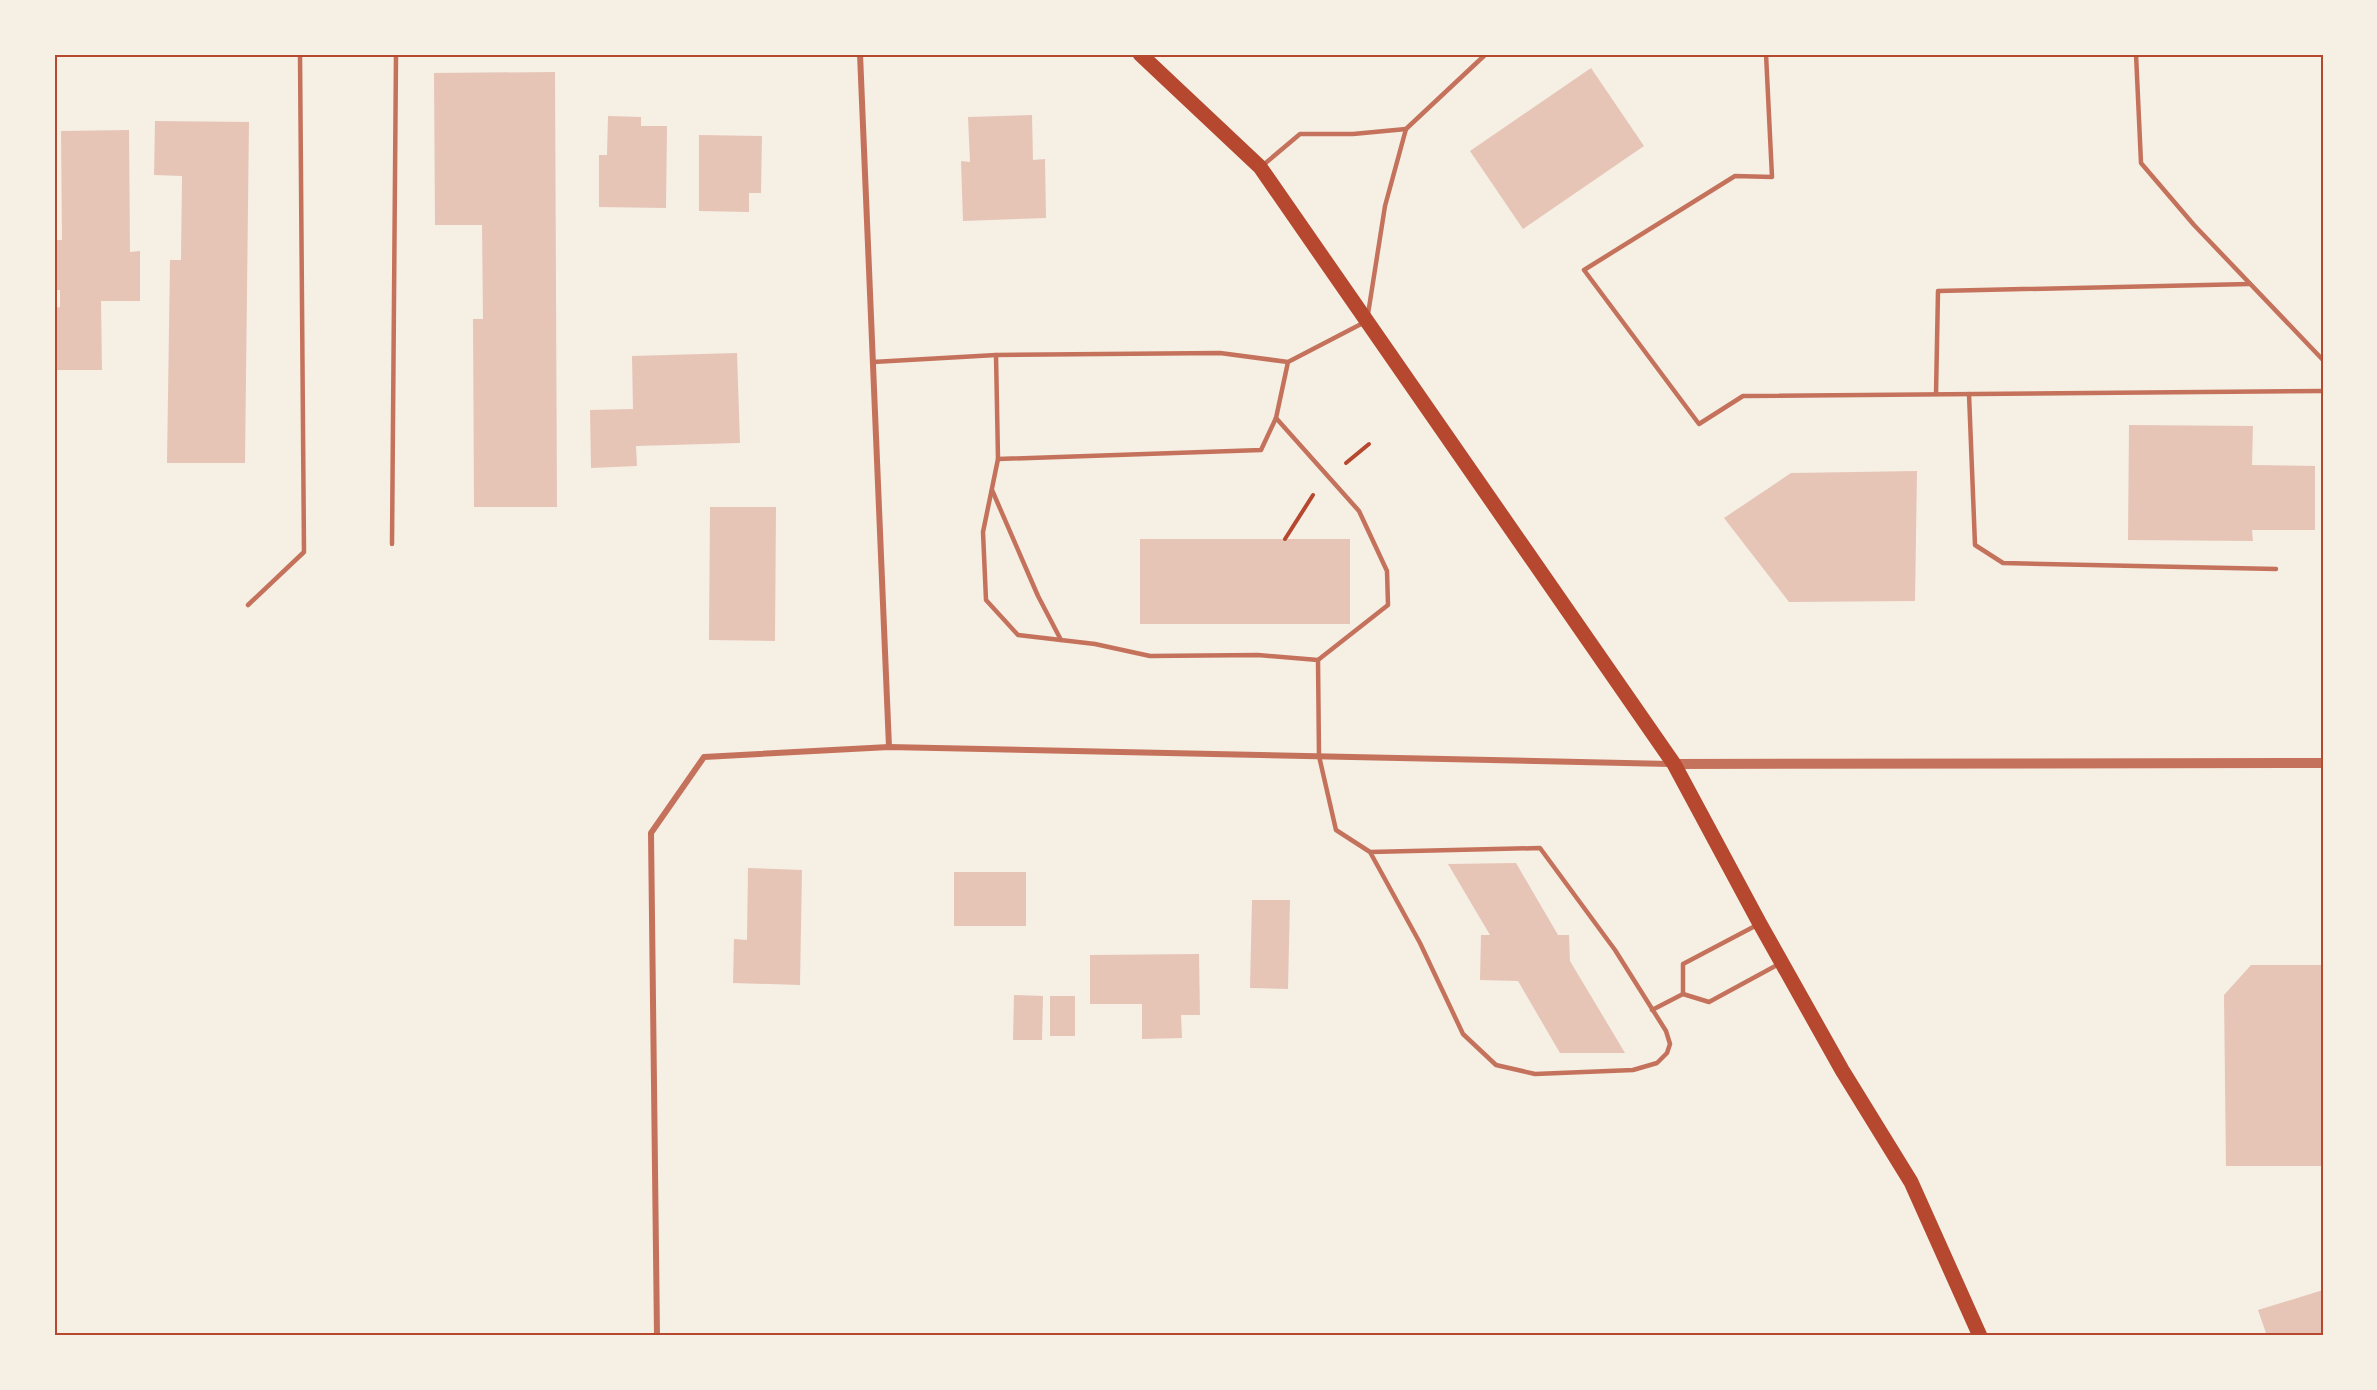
<svg xmlns="http://www.w3.org/2000/svg" width="2377" height="1390" font-family="Roboto,sans-serif">
<rect width="100%" height="100%" fill="#f6efe4"/>
<g fill="#e6c5b7">
<path d="M1591,68L1644,146L1523,229L1470,151Z"/>
<path d="M555,72L557,507H474L473,319H483L482,225H435L434,73Z"/>
<path d="M1032,115L1033,160L1045,159L1046,218L963,221L961,161L970,162L968,117Z"/>
<path d="M608,116L641,117V126H667L666,208L599,207V155H607Z"/>
<path d="M155,121L249,122L245,463H167L170,260H181L182,176L154,175Z"/>
<path d="M129,130L130,252L140,251V301H101L102,370H54V308L60,307V290H54V240H62L61,131Z"/>
<path d="M699,135L762,136L761,193H749V212L699,211Z"/>
<path d="M737,353L740,443L636,446L637,466L591,468L590,410L633,409L632,356Z"/>
<path d="M2129,425L2253,426L2252,465L2315,466V530H2252L2253,541L2128,540Z"/>
<path d="M1917,471L1915,601L1789,602L1724,518L1791,473Z"/>
<path d="M710,507H776L775,641L709,640Z"/>
<rect x="1140" y="539" width="210" height="85"/>
<path d="M1516,863L1558,935H1569L1570,961L1625,1053H1560L1518,981L1480,980L1481,935H1490L1448,864Z"/>
<path d="M748,868L802,870L800,985L733,983L734,939L747,940Z"/>
<rect x="954" y="872" width="72" height="54"/>
<path d="M1252,900H1290L1288,989L1250,988Z"/>
<path d="M1199,954L1200,1015H1181L1182,1038L1142,1039V1004H1090V955Z"/>
<path d="M2251,965H2323V1166H2226L2224,995Z"/>
<path d="M1014,995L1043,996L1042,1040H1013Z"/>
<rect x="1050" y="996" width="25" height="40"/>
<path d="M2323,1290V1336H2267L2258,1310Z"/>
</g>
<g fill="none" stroke-linecap="round" stroke-linejoin="round">
<g stroke="#b5482f" stroke-width="4">
<path d="M1346,463L1369,444"/>
<path d="M1285,539L1313,495"/>
</g>
<g stroke="#c5725c" stroke-width="4.5">
<path d="M1766,54L1772,177L1735,176L1584,270L1699,424L1743,396L2323,391"/>
<path d="M2136,54L2141,163L2194,225L2323,360"/>
<path d="M1262,166L1300,134H1353L1406,129"/>
<path d="M1368,314L1385,206L1406,129L1486,54"/>
<path d="M873,362L996,355"/>
<path d="M1288,362L1276,418L1261,450L998,459L996,355L1220,353L1288,362L1365,322"/>
<path d="M1936,394L1938,291L2249,284"/>
<path d="M1969,394L1975,545L2003,563L2276,569"/>
<path d="M998,459L983,532L986,600L1018,635L1095,644L1150,656L1258,655L1318,660L1388,605L1387,571L1359,511L1276,418"/>
<path d="M992,490L1038,596L1061,640"/>
<path d="M392,544L396,54"/>
<path d="M248,605L304,552L300,54"/>
<path d="M1318,660L1319,756L1336,830L1370,852L1540,848L1615,950L1666,1031L1670,1044L1667,1053L1657,1063L1633,1070L1535,1074L1496,1065L1463,1034L1420,943L1370,852"/>
<path d="M1683,994V964L1757,925"/>
<path d="M1652,1010L1683,994L1709,1002L1779,964"/>
</g>
<g stroke="#c5725c" stroke-width="6">
<path d="M860,54L889,747"/>
<path d="M657,1336L651,833L704,757L889,747L1670,764"/>
</g>
<path stroke="#c5725c" stroke-width="10" d="M1674,764L2323,763"/>
<path stroke="#b5482f" stroke-width="15" d="M1140,54L1260,167L1674,764L1760,924L1842,1070L1911,1182L1980,1336"/>
</g>
<rect width="2377" height="1390" fill="none" stroke="#f6efe4" stroke-width="111"/>
<rect x="56" y="56" width="2266" height="1278" fill="none" stroke="#b5482f" stroke-width="2"/>
</svg>
